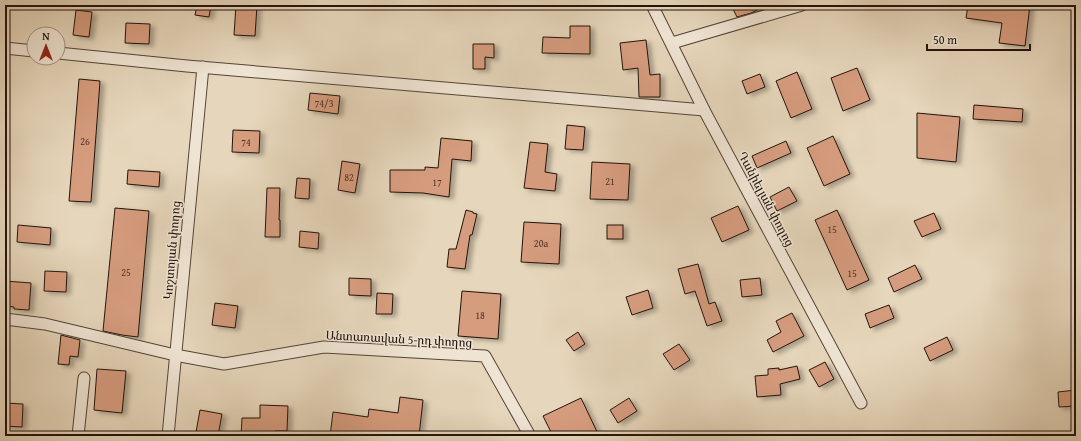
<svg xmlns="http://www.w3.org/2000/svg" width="1081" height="441" font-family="'Gentium Book Plus','Noto Serif Armenian',serif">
<defs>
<filter id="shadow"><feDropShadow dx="4.5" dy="2.5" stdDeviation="2" flood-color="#0004"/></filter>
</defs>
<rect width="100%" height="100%" fill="#e6d6bb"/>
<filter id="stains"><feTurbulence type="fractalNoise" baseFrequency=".005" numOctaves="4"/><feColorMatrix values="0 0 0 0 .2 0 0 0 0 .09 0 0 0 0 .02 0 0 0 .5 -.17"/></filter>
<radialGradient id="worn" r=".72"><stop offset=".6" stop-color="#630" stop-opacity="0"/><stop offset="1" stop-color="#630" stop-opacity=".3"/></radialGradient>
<g fill="#d69c7e" stroke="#23130d" filter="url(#shadow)">
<path d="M197,5H211L209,17L195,15Z"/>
<path d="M236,5H257L255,36L234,35Z"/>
<path d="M731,5H767L751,13L737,17Z"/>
<path d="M968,5H1030L1025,46L999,43L1002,23L966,18Z"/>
<path d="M76,10L92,12L89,37L73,35Z"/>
<path d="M126,23L150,24L149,44L125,43Z"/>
<path d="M570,26H590V54L542,53L543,37L570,38Z"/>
<path d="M646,40L650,75L660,74V97H639L638,68L623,70L620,43Z"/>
<path d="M473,44H494V58L485,57V69H473Z"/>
<path d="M857,68L870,100L843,111L831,78Z"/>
<path d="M797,72L812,109L791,118L776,81Z"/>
<path d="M760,74L765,87L747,94L742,81Z"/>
<path d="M79,79L100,81L91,202L69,201Z"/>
<path d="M310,93L340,96L338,114L308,110Z"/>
<path d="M974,105L1023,109L1022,122L973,119Z"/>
<path d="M917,113L960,117L956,162L917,158Z"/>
<path d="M567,125L585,127L583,150L565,149Z"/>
<path d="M233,130L260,131L259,153L232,152Z"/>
<path d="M833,136L850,174L824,186L807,148Z"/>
<path d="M441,138L472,141L471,161L452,159L449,197L423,193L390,192V170H425V167L438,168Z"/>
<path d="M786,141L791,153L757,168L752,156Z"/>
<path d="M530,142L548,144L545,172L557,174L555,191L524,188Z"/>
<path d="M342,161L360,164L355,193L338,190Z"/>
<path d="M592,162L630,164L628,200L590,199Z"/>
<path d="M128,170L160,172L159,187L127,184Z"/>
<path d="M297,178L310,179L309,199L295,198Z"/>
<path d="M789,187L797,201L777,211L770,197Z"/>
<path d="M267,188H280L279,220H280V237H265Z"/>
<path d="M738,206L749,230L722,242L711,218Z"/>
<path d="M115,208L149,211L138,337L122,335L103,331Z"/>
<path d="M466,210L473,212V213L477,214L472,235H470L465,269L447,267L449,249H456Z"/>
<path d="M837,210L869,280L847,290L815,220Z"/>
<path d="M934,213L941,229L922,237L914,221Z"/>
<path d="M524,222L561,224L559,264L521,262Z"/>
<path d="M18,225L51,228L50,245L17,242Z"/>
<rect x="607" y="225" width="16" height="14"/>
<path d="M300,231L319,233L318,249L299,247Z"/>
<path d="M698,264L709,304L715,302L722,321L707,326L695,291L685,294L678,269Z"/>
<path d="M915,265L922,279L894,292L888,278Z"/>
<path d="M45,271L67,272L66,292L44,291Z"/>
<path d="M349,278L371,279V296L349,295Z"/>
<path d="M760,278L762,295L742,297L740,280Z"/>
<path d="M5,281L31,283L29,310L14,309V307L5,306Z"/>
<path d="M648,290L653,308L632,315L626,297Z"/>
<path d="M462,291L501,294L498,339L458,336Z"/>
<path d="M377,293L393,294L392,314H376Z"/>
<path d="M215,303L238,306L235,328L212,325Z"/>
<path d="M889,305L894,318L870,328L865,314Z"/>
<path d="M792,313L804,336L773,352L767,340L781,332L776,321Z"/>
<path d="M578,332L585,344L574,351L566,340Z"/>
<path d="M61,335L80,340L78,357L70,356L69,365L58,364Z"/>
<path d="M947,337L953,350L930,361L924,348Z"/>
<path d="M679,344L690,360L674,370L663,354Z"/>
<path d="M825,362L834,379L819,387L809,370Z"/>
<path d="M797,366L800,379L780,384L781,395L757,397L755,376L768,375V369L779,368V370Z"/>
<path d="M97,369L126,371L122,413L94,410Z"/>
<path d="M1076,390V406L1059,407L1058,392Z"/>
<path d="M400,397L423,400L419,436H330L333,412L368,417L369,409L398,413Z"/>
<path d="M581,398L599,436H553L543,416Z"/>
<path d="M629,398L637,411L618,423L610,410Z"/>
<path d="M5,403L23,404L22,427L5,426Z"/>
<path d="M260,405L288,406L287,431H275V436H241L242,418H260Z"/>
<path d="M200,410L222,414L218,436L196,432Z"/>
</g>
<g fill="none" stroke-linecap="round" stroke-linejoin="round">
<g stroke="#544438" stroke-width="13">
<g id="minor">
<path d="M652,5L704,110L861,403"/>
<path d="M672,43L802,5"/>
<path d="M5,48L34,51"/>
<path d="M58,53L187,66L704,110"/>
<path d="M5,319L45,324L175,355L224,364L324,347L485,356L530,436"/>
<path d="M78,436L84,378"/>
<path d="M168,436L203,67"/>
</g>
</g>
<use href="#minor" stroke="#efe4d3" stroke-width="11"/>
</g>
<g text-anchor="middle" stroke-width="3" stroke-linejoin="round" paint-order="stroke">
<g font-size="10" fill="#503529">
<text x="324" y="107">74/3</text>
<text x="85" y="145">26</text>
<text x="246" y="146">74</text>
<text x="349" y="181">82</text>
<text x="610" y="185">21</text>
<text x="437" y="186">17</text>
<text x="832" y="233">15</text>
<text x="541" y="247">20a</text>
<text x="126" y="276">25</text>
<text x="852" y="277">15</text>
<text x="480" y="319">18</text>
</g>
<g font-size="12" fill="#23130d" stroke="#efe4d3">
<text transform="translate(766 199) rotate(62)" y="4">Դանիելյան փողոց</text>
<text transform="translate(172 250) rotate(-85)" y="4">Կոշտոյան փողոց</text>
<text transform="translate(399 339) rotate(3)" y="4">Անտառավան 5-րդ փողոց</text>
</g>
</g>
<rect width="1081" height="441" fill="none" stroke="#e6d6bb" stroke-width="20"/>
<rect x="6" y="6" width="1069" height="429" fill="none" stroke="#23130d" stroke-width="2"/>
<rect x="10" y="10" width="1061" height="421" fill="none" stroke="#23130d"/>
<g transform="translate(46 46)"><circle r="19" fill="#efe4d3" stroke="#9d9084"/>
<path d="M0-3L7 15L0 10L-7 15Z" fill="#8f2418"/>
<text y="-6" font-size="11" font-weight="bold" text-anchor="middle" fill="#23130d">N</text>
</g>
<path d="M927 44v6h103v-6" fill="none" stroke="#23130d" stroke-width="2"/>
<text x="933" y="44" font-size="12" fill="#23130d" stroke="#efe4d3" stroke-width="3" paint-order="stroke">50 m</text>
<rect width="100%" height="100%" filter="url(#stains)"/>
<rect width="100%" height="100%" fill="url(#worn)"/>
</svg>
